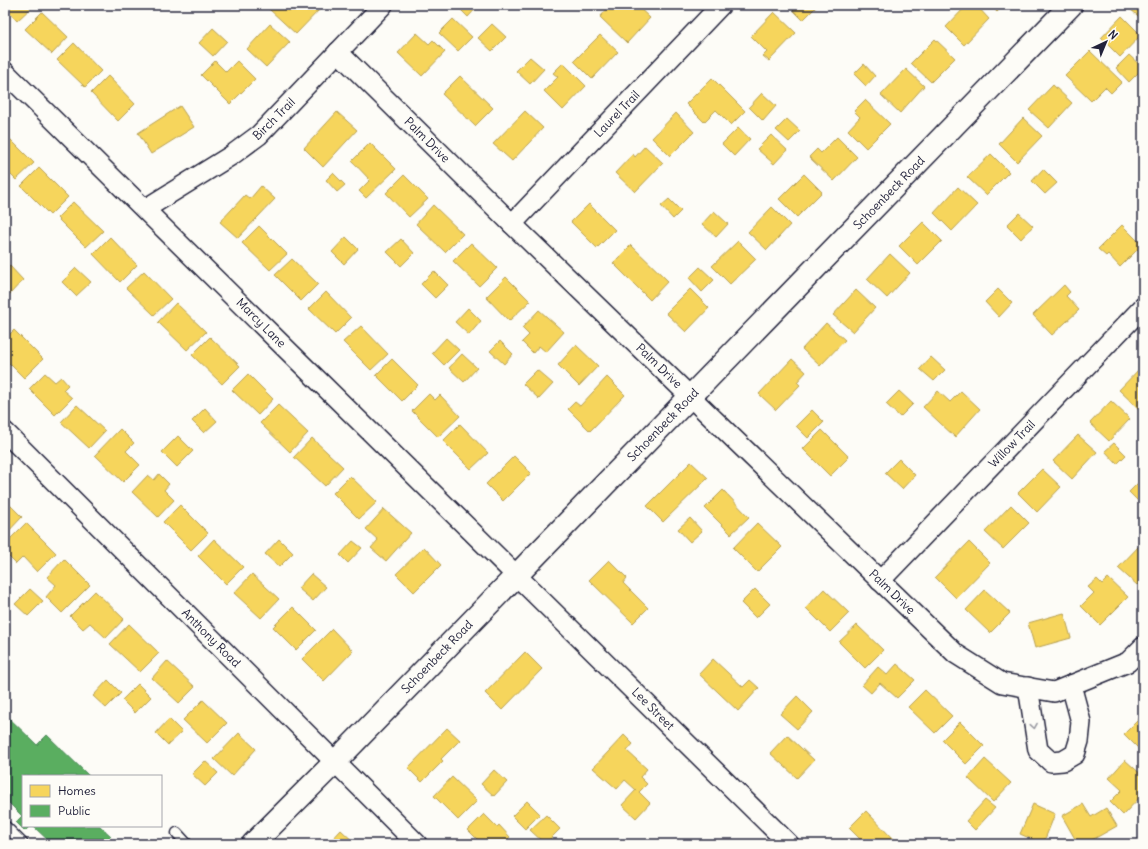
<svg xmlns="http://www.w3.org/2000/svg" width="1148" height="849" font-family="Delius,sans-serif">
<rect width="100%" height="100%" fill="#fdfcf7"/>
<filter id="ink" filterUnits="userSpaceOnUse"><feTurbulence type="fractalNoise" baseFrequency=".025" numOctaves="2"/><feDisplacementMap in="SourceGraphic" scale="8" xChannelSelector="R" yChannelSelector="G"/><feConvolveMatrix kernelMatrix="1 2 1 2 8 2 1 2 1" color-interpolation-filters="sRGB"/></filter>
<g filter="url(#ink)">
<g fill="#f6d55c" stroke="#b69f52">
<path d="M5,5H34L17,21L5,8Z"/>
<path d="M57,5H67L62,10Z"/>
<path d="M273,5H317L321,8L296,34L269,9Z"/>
<path d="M456,5H479L468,17Z"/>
<path d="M611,5H636L650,18L627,43L600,17Z"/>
<path d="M655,5H665L660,10Z"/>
<path d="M788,5H818L803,20Z"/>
<path d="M967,5H976L989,19L964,45L946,27Z"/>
<path d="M990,5H1004L997,12Z"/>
<path d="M1134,5H1143V20L1130,9Z"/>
<path d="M42,12L68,37L52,54L25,29Z"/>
<path d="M774,12L796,33L769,61L763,56L767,52L751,36Z"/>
<path d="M1122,16L1141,35L1120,57L1101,38Z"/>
<path d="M453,19L472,37L458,51L439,33Z"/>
<path d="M270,24L290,42L266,67L247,49Z"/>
<path d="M492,24L506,37L492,51L478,38Z"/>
<path d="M213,28L227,41L213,56L199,43Z"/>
<path d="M417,33L429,44L433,40L445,52L422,76L398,53Z"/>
<path d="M600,35L618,52L592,79L574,61Z"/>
<path d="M935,39L955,58L931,82L911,63Z"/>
<path d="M74,43L101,71L85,87L57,60Z"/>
<path d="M1090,51L1122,82L1111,93L1105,87L1091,101L1065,76Z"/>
<path d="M1129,55L1143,68L1129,82L1116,68Z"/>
<path d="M530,57L544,69L530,84L516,71Z"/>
<path d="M215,61L226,72L237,61L255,79L230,104L201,75Z"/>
<path d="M563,63L586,86L563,110L544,91L558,77L553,73Z"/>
<path d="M864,64L875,76L866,86L854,74Z"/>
<path d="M906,69L924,86L900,113L881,95Z"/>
<path d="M108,76L135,104L118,121L91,93Z"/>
<path d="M460,76L493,108L475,126L442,94Z"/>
<path d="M712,78L745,111L731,125L716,110L704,122L686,104Z"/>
<path d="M1053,85L1072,103L1049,128L1029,110Z"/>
<path d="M762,93L776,106L763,121L749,107Z"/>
<path d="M865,100L890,124L866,148L848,130L860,117L854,111Z"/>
<path d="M180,106L194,127L151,154L138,133Z"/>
<path d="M525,111L543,128L512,161L493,144Z"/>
<path d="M337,112L357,130L323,167L304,148Z"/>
<path d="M676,113L694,132L670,156L652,138Z"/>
<path d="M1023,118L1042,136L1017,162L999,144Z"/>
<path d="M787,119L800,131L789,142L776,130Z"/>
<path d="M738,128L750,139L734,156L722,144Z"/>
<path d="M771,135L787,150L774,164L757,149Z"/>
<path d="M7,136L34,163L16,180L5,169V138Z"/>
<path d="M837,137L857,157L834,181L809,157L817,149L821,153Z"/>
<path d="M370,143L396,169L366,198L359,191L370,180L352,161Z"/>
<path d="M645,146L663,163L635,192L615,173L633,154L635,157Z"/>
<path d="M991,154L1009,172L986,195L967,177Z"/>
<path d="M39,168L68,197L50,215L21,186Z"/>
<path d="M1043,169L1057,183L1045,194L1032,181Z"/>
<path d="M333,173L345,185L337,192L326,180Z"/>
<path d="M804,174L822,192L797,217L779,199Z"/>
<path d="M404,175L428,199L409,217L386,193Z"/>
<path d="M261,186L275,199L238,238L220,222L245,195L250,199Z"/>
<path d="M958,187L977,205L952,231L934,213Z"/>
<path d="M669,199L681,211L673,219L661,206Z"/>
<path d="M73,202L103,231L86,247L57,218Z"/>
<path d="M589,204L615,230L597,248L571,222Z"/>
<path d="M433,205L463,234L445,252L416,224Z"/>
<path d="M772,207L790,225L767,250L748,232Z"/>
<path d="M714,211L728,224L716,237L702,224Z"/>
<path d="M1019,213L1033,226L1021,239L1007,225Z"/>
<path d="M923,222L942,241L918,265L899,246Z"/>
<path d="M1122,225L1142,245L1120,267L1108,254L1106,256L1098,249Z"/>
<path d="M259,226L287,254L270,270L242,243Z"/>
<path d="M110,237L137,265L120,282L93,254Z"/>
<path d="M346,237L358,249L344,264L332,252Z"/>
<path d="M401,239L414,253L401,266L387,252Z"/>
<path d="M738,241L756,259L730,284L712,266Z"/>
<path d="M471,243L497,268L479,286L453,261Z"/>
<path d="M631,245L668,281L650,300L613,263Z"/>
<path d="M890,254L910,273L887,298L867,279Z"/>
<path d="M292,259L318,284L301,301L275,275Z"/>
<path d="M9,265L23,280L9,295L5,291V269Z"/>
<path d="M700,267L714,280L702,292L689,278Z"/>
<path d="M76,268L91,282L76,296L62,282Z"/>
<path d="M144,271L171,299L154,315L126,288Z"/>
<path d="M434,271L448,285L435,298L421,284Z"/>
<path d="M506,277L530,301L509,321L486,297Z"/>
<path d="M1064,285L1070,292L1066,296L1079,310L1052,335L1033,315Z"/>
<path d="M690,289L709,308L686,332L666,313Z"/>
<path d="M998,289L1012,303L999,317L985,302Z"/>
<path d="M856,290L875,308L853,332L833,315Z"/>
<path d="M326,292L351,318L335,334L309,309Z"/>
<path d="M176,303L206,332L187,350L158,322Z"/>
<path d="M468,308L481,321L469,335L455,322Z"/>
<path d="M539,310L564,332L546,352L539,346L533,353L522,342L529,335L522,328Z"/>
<path d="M826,323L845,340L820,366L802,349Z"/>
<path d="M361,326L388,354L371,370L343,342Z"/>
<path d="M14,330L43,359L24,378L7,361L5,363V339Z"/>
<path d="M210,337L240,366L222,384L192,355Z"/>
<path d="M446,338L459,350L444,365L432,353Z"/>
<path d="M500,341L513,354L504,364L490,351Z"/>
<path d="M576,345L598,366L579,386L558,365Z"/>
<path d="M462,354L477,368L464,382L449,368Z"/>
<path d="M931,357L945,370L934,381L920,369Z"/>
<path d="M392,359L418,385L402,401L376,375Z"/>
<path d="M792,359L806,372L797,382L800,385L776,410L759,394Z"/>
<path d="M1142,366L1143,405L1139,409L1119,390Z"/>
<path d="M537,370L553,384L539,399L523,384Z"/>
<path d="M45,373L55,382L61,377L68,385L63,390L72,398L55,415L29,389Z"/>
<path d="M248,374L273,399L258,415L232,390Z"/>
<path d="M607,377L625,395L590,431L568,409L575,402L580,406Z"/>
<path d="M899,391L913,404L900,417L886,404Z"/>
<path d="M938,391L950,402L961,391L980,409L955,437L923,407Z"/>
<path d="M429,394L435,400L440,395L460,416L438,437L412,411Z"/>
<path d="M1111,401L1130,419L1109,441L1090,423Z"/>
<path d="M77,405L105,431L89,448L61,422Z"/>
<path d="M278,405L308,433L290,452L260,423Z"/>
<path d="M205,408L217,421L204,433L192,421Z"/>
<path d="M812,410L824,422L808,438L796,426Z"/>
<path d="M460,424L488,453L471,469L443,441Z"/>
<path d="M120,429L134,443L126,451L140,465L123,482L95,455Z"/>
<path d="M822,430L849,457L830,476L803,449Z"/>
<path d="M1078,435L1097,452L1072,479L1053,461Z"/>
<path d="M178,436L193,451L177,467L162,452Z"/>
<path d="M312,438L343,467L325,486L294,457Z"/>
<path d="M1114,443L1126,455L1117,464L1105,451Z"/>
<path d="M514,456L531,473L503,501L486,484Z"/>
<path d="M899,459L915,475L902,489L885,473Z"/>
<path d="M691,462L708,478L663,522L647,506Z"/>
<path d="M1042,469L1061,487L1037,512L1018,493Z"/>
<path d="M159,474L169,484L164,490L174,500L158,517L132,492L148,475L154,480Z"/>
<path d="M350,476L377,502L359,519L333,493Z"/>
<path d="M1143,478V506L1129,492Z"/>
<path d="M723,490L749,517L731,534L705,508Z"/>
<path d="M5,500L22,517L5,535Z"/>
<path d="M180,505L208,533L191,550L163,522Z"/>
<path d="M1011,505L1029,523L1003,549L985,532Z"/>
<path d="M384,509L411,533L386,561L371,548L378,540L366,529Z"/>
<path d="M690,518L702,531L690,542L678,529Z"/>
<path d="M26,523L56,553L37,572L23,557L16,564L5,553V544Z"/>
<path d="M757,523L782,547L757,572L733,548Z"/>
<path d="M214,539L243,567L226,584L198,556Z"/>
<path d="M279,539L293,553L279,567L265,554Z"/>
<path d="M353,541L362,548L348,563L340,555Z"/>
<path d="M969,542L990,563L956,598L935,577Z"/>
<path d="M1141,544L1143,546V579L1137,585L1118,568Z"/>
<path d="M424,547L441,565L414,592L396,574Z"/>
<path d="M64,559L90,585L62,613L46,597L56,585L47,577Z"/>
<path d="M609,560L627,578L623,583L648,608L633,623L589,580Z"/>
<path d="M252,574L279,599L261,618L234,593Z"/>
<path d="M311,574L326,587L313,601L298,588Z"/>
<path d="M1108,578L1128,597L1100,625L1081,606L1094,593L1088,587L1097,579L1102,584Z"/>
<path d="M30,589L43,601L28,616L15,604Z"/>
<path d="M755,589L770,604L756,618L741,603Z"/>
<path d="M824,589L849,613L830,632L806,608Z"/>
<path d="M985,590L1010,613L990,633L966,610Z"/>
<path d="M95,591L124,619L106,638L90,623L83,629L70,616Z"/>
<path d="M293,607L316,630L296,650L273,627Z"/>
<path d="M1064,613L1071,638L1035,648L1028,623Z"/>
<path d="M129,624L159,653L140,672L110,644Z"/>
<path d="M857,625L883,650L865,668L839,642Z"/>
<path d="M332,629L353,651L324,681L302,659Z"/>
<path d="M525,652L542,669L502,710L485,693Z"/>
<path d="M713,659L743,687L750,680L759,688L738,711L699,674Z"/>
<path d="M167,661L195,687L179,703L152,678Z"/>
<path d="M897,664L915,680L897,698L880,683L871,693L862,685L878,667L887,675Z"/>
<path d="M108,680L121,693L106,708L93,696Z"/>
<path d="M138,684L151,697L135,713L122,700Z"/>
<path d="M925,690L952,716L935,733L908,707Z"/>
<path d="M797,696L813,712L797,729L780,714Z"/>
<path d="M203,700L227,723L207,743L183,720Z"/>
<path d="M1143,715V753L1124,734Z"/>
<path d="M169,719L182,732L168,745L156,733Z"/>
<path d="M960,722L984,746L966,764L942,740Z"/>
<path d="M447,728L460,740L441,759L443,761L422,782L408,768Z"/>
<path d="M239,733L256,749L232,776L214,759Z"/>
<path d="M624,735L633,744L627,751L647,769L640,777L647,784L639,792L650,803L636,818L622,805L636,790L625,780L617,789L593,768Z"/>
<path d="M787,735L814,760L797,778L770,753Z"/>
<path d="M985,759L1011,783L993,802L968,778Z"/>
<path d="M1125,760L1143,776V794L1123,815L1110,802L1122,790L1109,778Z"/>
<path d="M205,761L218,773L205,786L192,774Z"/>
<path d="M494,770L507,782L494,796L481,784Z"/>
<path d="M452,777L477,801L458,820L434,796Z"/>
<path d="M985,800L995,808L975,830L966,821Z"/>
<path d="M527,801L540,814L525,829L512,816Z"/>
<path d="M1033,804L1055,814L1043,844L1020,834Z"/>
<path d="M1083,804L1091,817L1106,808L1117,826L1092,840L1094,844H1078L1062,816Z"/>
<path d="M866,811L894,840L890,844H865L849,828Z"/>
<path d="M484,814L497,827L499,825L510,837L503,844H482L468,830Z"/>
<path d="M546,815L560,829L545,844L530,830Z"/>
<path d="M341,830L356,844H328Z"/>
</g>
<g fill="#5aae61" stroke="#498456">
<path d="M5,714L37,745L47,735L89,776H23V826H30L25,831L16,822L22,816L5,799Z"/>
<path d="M33,826H100L111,836L103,844H52Z"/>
</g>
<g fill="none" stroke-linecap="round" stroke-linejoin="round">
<g stroke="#22223b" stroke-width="13">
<g id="service">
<path d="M5,826L23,844"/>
<path d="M177,833L187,844"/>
</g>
</g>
<g stroke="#22223b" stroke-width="22">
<g id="minor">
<path d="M338,52L512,224L956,654L1002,683L1054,692L1128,662L1143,647"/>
<path d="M5,72L789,844"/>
<path d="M145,209L232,155L259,135L383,5"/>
<path d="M512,224L721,5"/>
<path d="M5,432L417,844"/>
<path d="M880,581L1143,307"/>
<path d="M1028,687L1038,750L1051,762L1063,761L1075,754L1079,741L1081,722L1071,685"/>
</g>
</g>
<g stroke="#22223b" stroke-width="25">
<path id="secondary" d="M253,844L335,762L1071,5"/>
</g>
<use href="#service" stroke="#fdfcf7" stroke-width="10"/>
<use href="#minor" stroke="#fdfcf7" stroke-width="19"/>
<use href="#secondary" stroke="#fdfcf7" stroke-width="22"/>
</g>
<defs><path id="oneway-chevron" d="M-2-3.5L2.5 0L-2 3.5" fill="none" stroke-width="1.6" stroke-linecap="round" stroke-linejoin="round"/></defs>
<use stroke="#9a9aa2" href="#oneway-chevron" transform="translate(1034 726) rotate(81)"/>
</g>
<g text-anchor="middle" stroke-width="4" stroke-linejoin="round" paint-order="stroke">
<g font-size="12" fill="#22223b" stroke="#fdfcf7">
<text transform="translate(617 114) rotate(-46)" y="4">Laurel Trail</text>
<text transform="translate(274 119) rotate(-45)" y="4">Birch Trail</text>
<text transform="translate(427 140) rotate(45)" y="4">Palm Drive</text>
<text transform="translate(889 193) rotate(-46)" y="4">Schoenbeck Road</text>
<text transform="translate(261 323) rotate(45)" y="4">Marcy Lane</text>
<text transform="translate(659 366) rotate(44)" y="4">Palm Drive</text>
<text transform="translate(663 425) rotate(-46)" y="4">Schoenbeck Road</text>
<text transform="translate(1012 444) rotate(-46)" y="4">Willow Trail</text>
<text transform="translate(892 592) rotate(44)" y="4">Palm Drive</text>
<text transform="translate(211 638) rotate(45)" y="4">Anthony Road</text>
<text transform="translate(437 657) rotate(-46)" y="4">Schoenbeck Road</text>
<text transform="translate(653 709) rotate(45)" y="4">Lee Street</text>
</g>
</g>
<rect width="1148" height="849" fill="none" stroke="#fdfcf7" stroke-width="20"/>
<rect x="10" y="10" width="1128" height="829" fill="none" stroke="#22223b" stroke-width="1.5" filter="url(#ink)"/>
<rect x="22" y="775" width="140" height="52" fill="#fdfcf7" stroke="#a5a5ac"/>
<rect x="30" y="785" width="20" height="12" fill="#f6d55c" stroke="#a5a5ac"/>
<text x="58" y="795" font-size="12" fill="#22223b">Homes</text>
<rect x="30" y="805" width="20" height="12" fill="#5aae61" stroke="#a5a5ac"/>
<text x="58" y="815" font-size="12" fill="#22223b">Public</text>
<g transform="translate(1106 42) rotate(44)" stroke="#fdfcf7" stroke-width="3" paint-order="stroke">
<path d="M0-3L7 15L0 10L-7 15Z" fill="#22223b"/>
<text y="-6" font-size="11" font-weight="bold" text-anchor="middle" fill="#22223b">N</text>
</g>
</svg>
